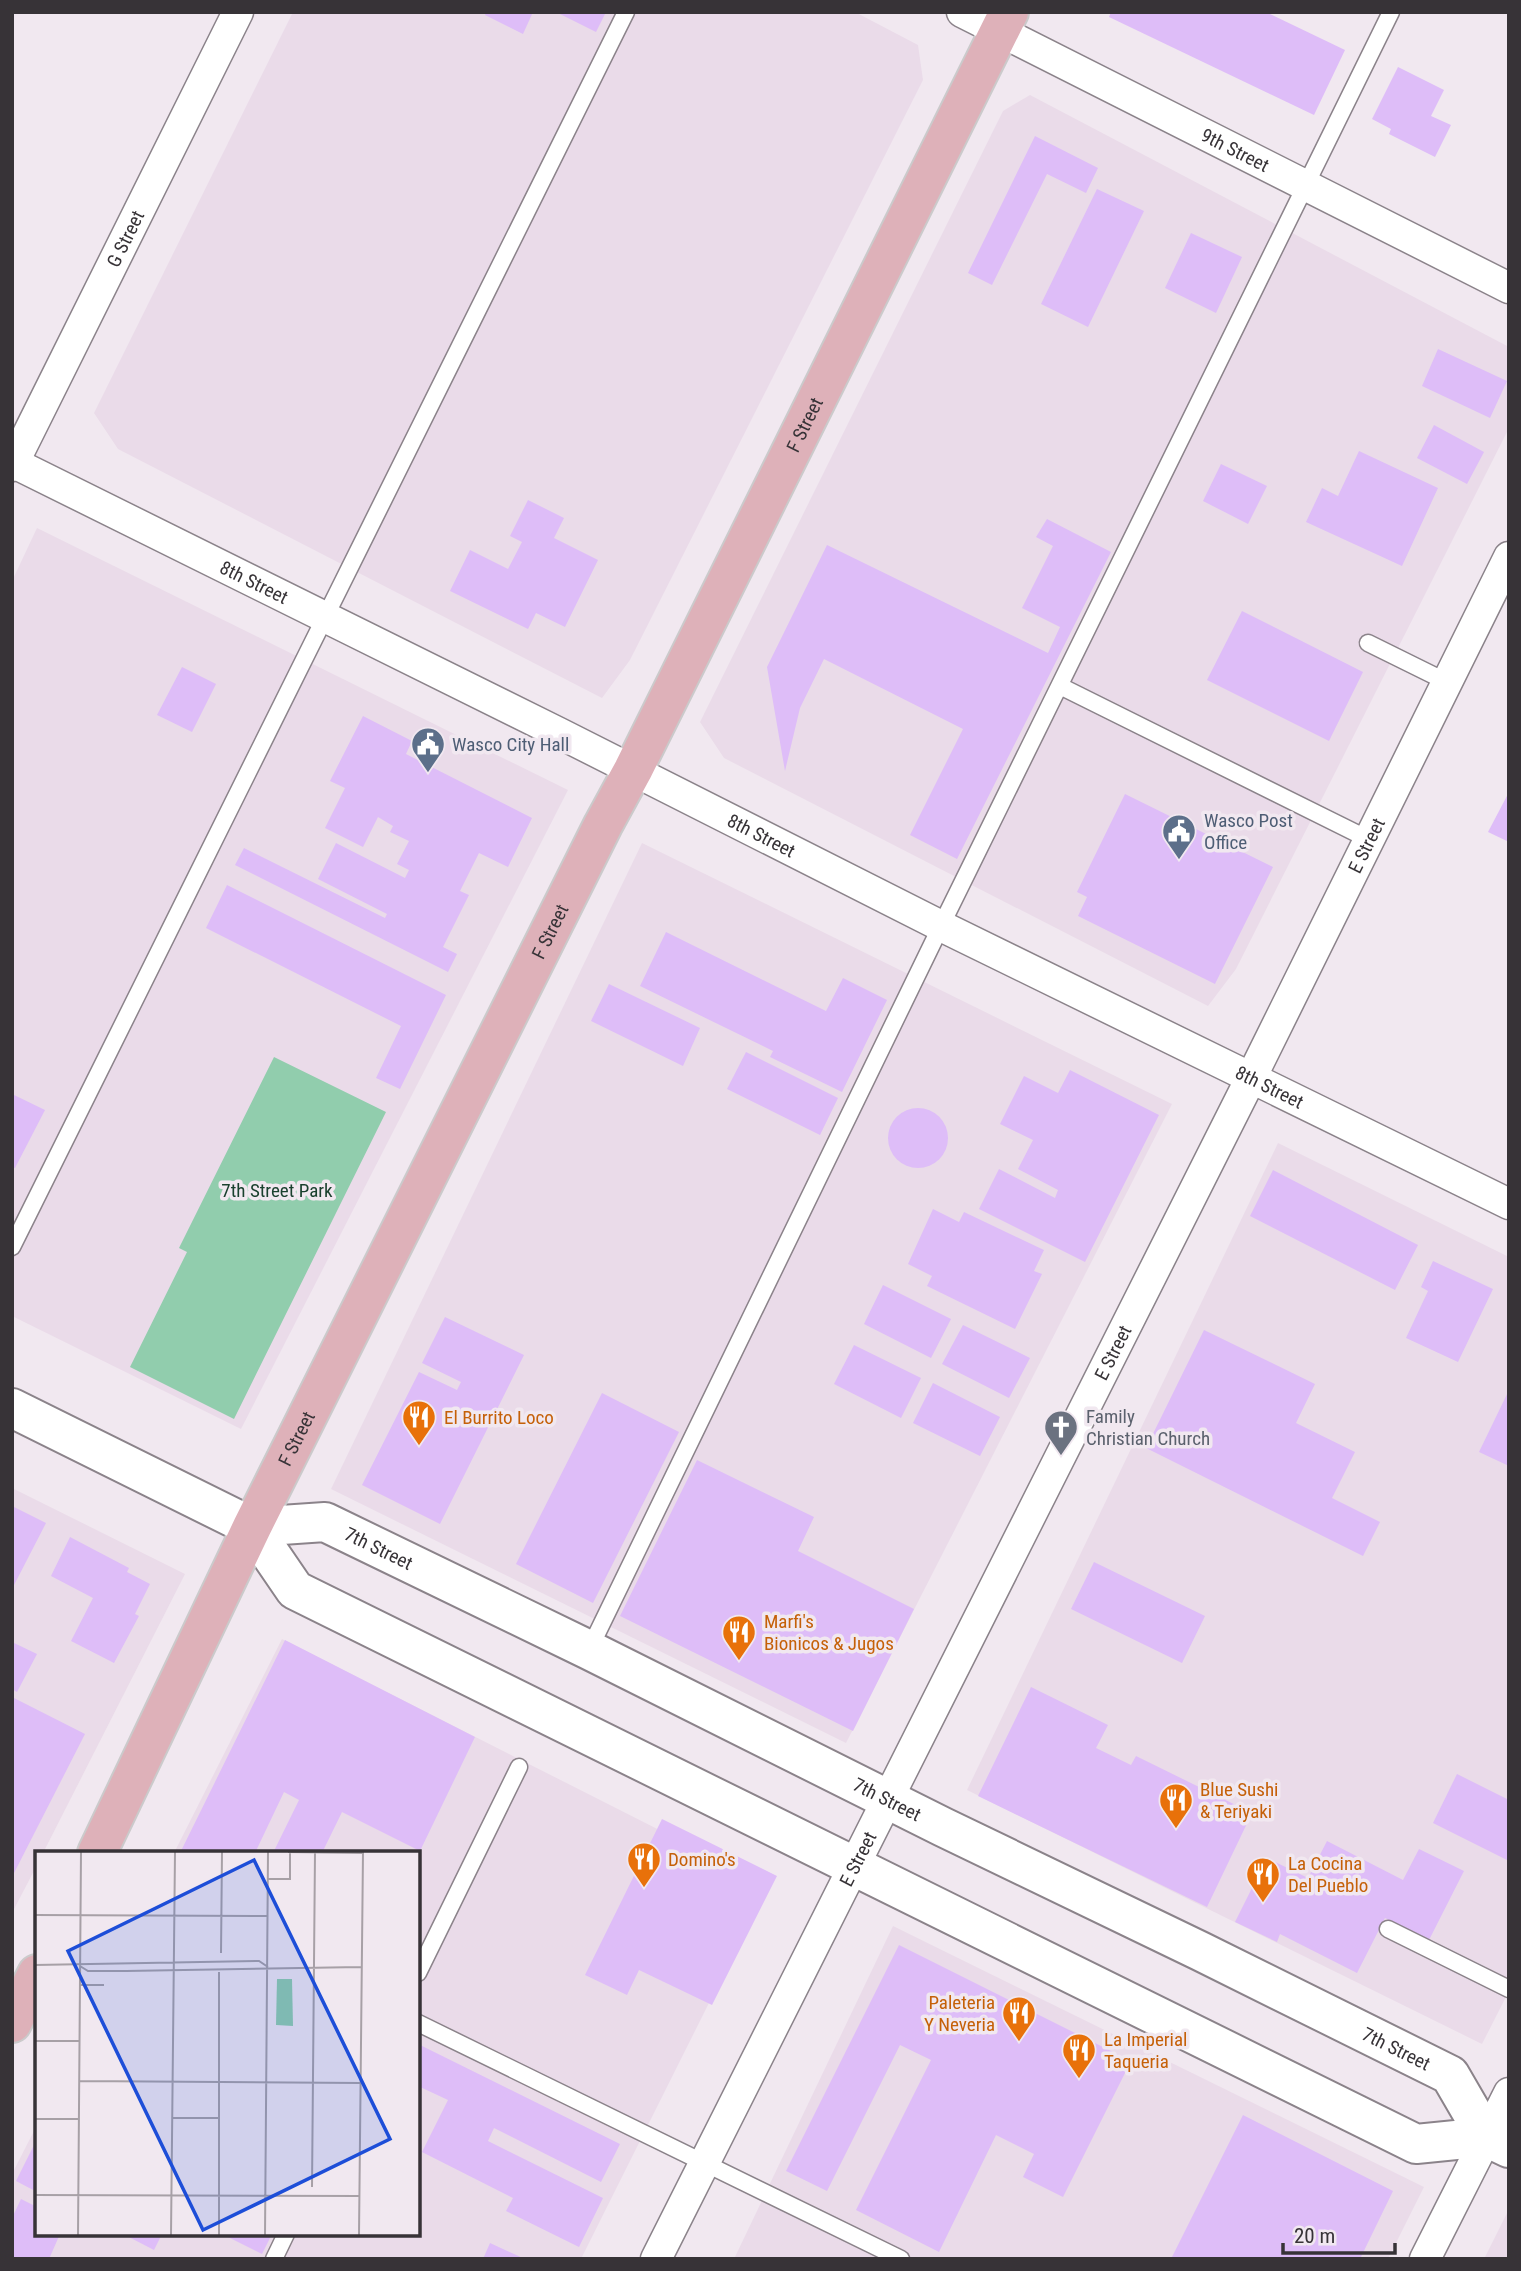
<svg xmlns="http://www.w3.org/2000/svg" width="1521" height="2271" font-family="'Roboto Condensed',sans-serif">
<rect width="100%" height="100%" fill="#f1e8f0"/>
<g fill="#eadbe9">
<path d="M293,12H855L918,45L923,80L630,660L602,698L118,449L94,413Z"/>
<path d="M1030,95L1509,347V428L1236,969L1208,1006L724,758L700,722L1003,111Z"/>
<path d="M37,528L568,790L241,1429L12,1316V581Z"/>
<path d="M642,843L1172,1104L846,1743L331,1489Z"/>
<path d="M1278,1143L1509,1257V1991L1482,2044L967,1790Z"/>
<path d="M12,1488L185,1574L43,1853H37V1865L12,1913Z"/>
<path d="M282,1639L768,1885L581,2259H12V2174L37,2125V2234H418V1853H174Z"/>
<path d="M893,1926L1424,2187L1388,2259H734Z"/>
<path d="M1509,2209V2259H1484Z"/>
</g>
<path fill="#91cdad" d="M274,1057L386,1112L234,1419L130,1367L187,1252L179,1248Z"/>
<g fill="#debdf8">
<path d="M486,12H533L523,34L485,15Z"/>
<path d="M556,12H606L596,32Z"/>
<path d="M1111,12H1266L1345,50L1314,115L1109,17Z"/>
<path d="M1398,67L1444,90L1431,116L1451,125L1435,157L1389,134L1391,129L1372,119Z"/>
<path d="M1035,136L1098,168L1086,193L1047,174L992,285L968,273Z"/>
<path d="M1097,189L1144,211L1088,327L1041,304Z"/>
<path d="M1191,233L1242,257L1216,313L1165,288Z"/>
<path d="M1438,349L1507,381L1490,418L1422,386Z"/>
<path d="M1434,425L1484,452L1467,484L1417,458Z"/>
<path d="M1359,451L1438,488L1402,566L1306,522L1322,488L1338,496Z"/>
<path d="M1221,464L1267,486L1248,524L1203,501Z"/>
<path d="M528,500L564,518L554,538L598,560L565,627L536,613L528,629L450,591L470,550L508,569L522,542L510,536Z"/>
<path d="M1047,519L1111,552L957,859L910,835L963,729L824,659L800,708L785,771L767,667L827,545L1048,653L1060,627L1022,608L1053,546L1036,537Z"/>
<path d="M1242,611L1363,672L1329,741L1207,680Z"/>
<path d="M182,667L216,684L192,732L157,715Z"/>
<path d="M363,716L412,741L406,754L532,818L508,867L479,853L460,891L469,895L443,947L457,954L448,972L235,865L244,848L385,918L387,914L318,879L336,843L405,878L409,870L397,864L409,841L390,832L393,826L378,817L363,847L325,828L345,788L330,781Z"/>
<path d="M1509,792V842L1488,832Z"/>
<path d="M1125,794L1273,867L1215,984L1078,916L1087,897L1077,892Z"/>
<path d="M227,885L446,995L400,1089L376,1078L401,1026L206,928Z"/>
<path d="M666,932L826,1011L843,978L887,1000L842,1092L770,1057L773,1051L640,986Z"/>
<path d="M609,984L700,1028L683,1066L591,1021Z"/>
<path d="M746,1052L838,1098L820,1135L727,1089Z"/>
<path d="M1070,1070L1159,1115L1085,1262L979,1209L999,1169L1055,1198L1058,1190L1018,1169L1033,1140L1000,1124L1024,1076L1058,1093Z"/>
<path d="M12,1094L45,1110L15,1168L12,1167Z"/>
<circle cx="918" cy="1138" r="30"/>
<path d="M1273,1170L1418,1245L1395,1290L1250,1216Z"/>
<path d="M933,1209L959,1222L964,1212L1044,1250L1034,1271L1042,1274L1015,1329L927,1286L932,1276L908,1264Z"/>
<path d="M1433,1261L1493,1289L1458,1362L1406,1338L1428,1291L1421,1287Z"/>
<path d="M883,1285L951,1319L931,1358L864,1324Z"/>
<path d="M445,1317L524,1355L440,1524L362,1485L419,1372L457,1390L461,1382L422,1363Z"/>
<path d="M963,1325L1030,1358L1009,1398L942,1364Z"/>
<path d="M1204,1330L1315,1384L1296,1423L1355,1452L1332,1498L1380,1522L1363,1556L1146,1448Z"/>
<path d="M854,1345L921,1378L901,1418L834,1384Z"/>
<path d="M933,1383L1000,1417L980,1456L913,1423Z"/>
<path d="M1509,1390V1466L1479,1452Z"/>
<path d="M602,1393L679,1432L593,1603L516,1564Z"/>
<path d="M697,1460L814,1517L798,1551L914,1609L853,1731L620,1616Z"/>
<path d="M12,1506L46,1523L12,1589Z"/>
<path d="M70,1537L129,1568L127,1572L150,1584L135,1614L139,1616L114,1663L71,1641L93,1598L51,1576Z"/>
<path d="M1094,1562L1205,1616L1182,1663L1071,1609Z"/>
<path d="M285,1640L475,1737L420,1851L342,1812L322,1853H273L299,1800L284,1792L255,1853H180Z"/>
<path d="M12,1642L37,1654L17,1692L12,1689Z"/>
<path d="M1031,1687L1108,1725L1096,1748L1131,1765L1136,1756L1252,1813L1207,1907L978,1796Z"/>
<path d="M12,1697L85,1734L12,1877Z"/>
<path d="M1457,1774L1509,1800V1861L1433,1823Z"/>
<path d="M662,1819L777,1876L712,2005L639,1970L627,1995L585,1975Z"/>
<path d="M1327,1841L1403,1880L1419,1849L1464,1871L1429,1940L1385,1918L1357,1973L1280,1934L1277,1942L1235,1922L1267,1858L1308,1878Z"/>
<path d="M899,1945L1131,2061L1063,2197L1023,2177L1034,2154L996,2135L939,2252L856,2210L931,2060L900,2045L827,2191L786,2171Z"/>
<path d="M418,2044L620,2144L601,2182L494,2128L488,2141L603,2198L579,2247L506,2211L513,2198L422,2152L448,2100L418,2086Z"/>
<path d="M1243,2115L1393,2191L1360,2259H1171Z"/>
<path d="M37,2139V2192L16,2181Z"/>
<path d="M21,2199L37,2207V2234H60L49,2259H12V2218Z"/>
<path d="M123,2234H162L154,2250Z"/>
<path d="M222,2234H272L262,2254Z"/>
<path d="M490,2243L525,2259H483Z"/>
</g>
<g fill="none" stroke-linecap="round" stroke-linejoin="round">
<g stroke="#8b838a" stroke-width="19">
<g id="service">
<path d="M1368,643L1447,682"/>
<path d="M1060,686L1370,840"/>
<path d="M12,1247L626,12"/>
<path d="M589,1650L941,926L1391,12"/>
<path d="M1388,1929L1509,1989"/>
<path d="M418,1973L519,1767"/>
<path d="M418,2023L901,2259"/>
<path d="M274,2259L286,2234"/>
</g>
</g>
<g stroke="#8b838a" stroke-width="33">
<g id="minor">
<path id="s1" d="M962,12L1509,288"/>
<path id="s2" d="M14,463L559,733L941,926L1509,1204"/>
<path id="s3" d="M12,466L238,12"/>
<path id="s4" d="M656,2259L1251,1078L1509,557"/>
<path d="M1425,2259L1509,2093"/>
</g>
</g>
<g stroke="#8b838a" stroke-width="42">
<g id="tertiary">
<path d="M12,1408L252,1527L295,1590L1416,2144L1486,2137L1509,2148"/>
<path id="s5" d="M252,1527L325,1522L589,1650L943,1827L1200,1951L1450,2075L1486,2137"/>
</g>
</g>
<g stroke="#cbcacb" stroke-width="42">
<g id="primary">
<path id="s6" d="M97,1853L252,1527L603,825L633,770L1009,12"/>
<path d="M12,2023L37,1974"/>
</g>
</g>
<use href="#service" stroke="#fff" stroke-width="16"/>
<use href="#minor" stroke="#fff" stroke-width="30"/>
<use href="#tertiary" stroke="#fff" stroke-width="38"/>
<use href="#primary" stroke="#deb1b9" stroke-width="38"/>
</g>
<defs>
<g id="civic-pin" transform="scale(1.75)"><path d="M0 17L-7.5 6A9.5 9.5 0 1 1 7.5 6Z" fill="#5c6f8a" stroke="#f1e8f0"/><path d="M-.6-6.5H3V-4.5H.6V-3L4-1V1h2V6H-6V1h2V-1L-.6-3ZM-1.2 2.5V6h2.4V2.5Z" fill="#fff"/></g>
<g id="restaurant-pin" transform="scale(1.75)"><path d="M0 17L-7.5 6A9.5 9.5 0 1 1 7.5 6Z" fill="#e8710a" stroke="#f1e8f0"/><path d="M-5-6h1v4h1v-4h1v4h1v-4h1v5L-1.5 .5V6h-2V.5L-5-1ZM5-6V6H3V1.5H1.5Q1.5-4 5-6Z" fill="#fff"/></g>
<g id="church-pin" transform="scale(1.75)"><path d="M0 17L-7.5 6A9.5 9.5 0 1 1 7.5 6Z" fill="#6b7280" stroke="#f1e8f0"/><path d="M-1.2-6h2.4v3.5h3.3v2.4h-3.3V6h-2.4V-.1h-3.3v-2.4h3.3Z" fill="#fff"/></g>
</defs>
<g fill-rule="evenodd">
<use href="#civic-pin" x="428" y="744"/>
<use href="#civic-pin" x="1179" y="831"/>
<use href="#restaurant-pin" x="419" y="1417"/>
<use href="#church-pin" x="1061" y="1427"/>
<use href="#restaurant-pin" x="739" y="1632"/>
<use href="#restaurant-pin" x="1176" y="1800"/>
<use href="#restaurant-pin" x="644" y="1859"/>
<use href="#restaurant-pin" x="1263" y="1874"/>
<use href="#restaurant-pin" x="1019" y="2013"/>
<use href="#restaurant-pin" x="1079" y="2050"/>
</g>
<g text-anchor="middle" stroke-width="7" stroke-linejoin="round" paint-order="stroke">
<g font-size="19" fill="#373337" stroke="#f1e8f0">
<text dy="7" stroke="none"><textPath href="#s1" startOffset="306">9th Street</textPath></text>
<text dy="7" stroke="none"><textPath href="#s3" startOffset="254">G Street</textPath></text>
<text dy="7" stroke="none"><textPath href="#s6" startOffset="1594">F Street</textPath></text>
<text dy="7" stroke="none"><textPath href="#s2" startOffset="268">8th Street</textPath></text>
<text dy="7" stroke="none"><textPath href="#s2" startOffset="835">8th Street</textPath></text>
<text dy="7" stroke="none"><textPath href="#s4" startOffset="1582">E Street</textPath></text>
<text dy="7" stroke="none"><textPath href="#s6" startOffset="1027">F Street</textPath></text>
<text dy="7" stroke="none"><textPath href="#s2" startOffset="1402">8th Street</textPath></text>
<text dy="7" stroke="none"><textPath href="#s4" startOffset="1015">E Street</textPath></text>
<text dy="7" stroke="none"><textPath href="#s6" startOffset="460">F Street</textPath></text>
<text dy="7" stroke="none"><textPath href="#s5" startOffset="133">7th Street</textPath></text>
<text dy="7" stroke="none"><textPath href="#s5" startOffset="700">7th Street</textPath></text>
<text dy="7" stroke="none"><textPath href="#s4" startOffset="448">E Street</textPath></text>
<text dy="7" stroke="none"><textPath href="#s5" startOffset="1267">7th Street</textPath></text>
</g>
<g font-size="19" fill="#4e5e75" stroke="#f1e8f0" text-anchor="start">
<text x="452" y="751">Wasco City Hall</text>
<text x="1204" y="827">Wasco Post<tspan x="1204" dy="22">Office</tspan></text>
</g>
<g font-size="19" fill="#1a412e" stroke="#f1e8f0">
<text x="277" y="1197">7th Street Park</text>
</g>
<g font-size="19" fill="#5b616d" stroke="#f1e8f0" text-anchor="start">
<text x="1086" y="1423">Family<tspan x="1086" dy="22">Christian Church</tspan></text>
</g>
<g font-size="19" fill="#c56008" stroke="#f1e8f0" text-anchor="start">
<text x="444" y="1424">El Burrito Loco</text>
<text x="764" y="1628">Marfi's<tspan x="764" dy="22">Bionicos &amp; Jugos</tspan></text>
<text x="1200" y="1796">Blue Sushi<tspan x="1200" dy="22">&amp; Teriyaki</tspan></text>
<text x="668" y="1866">Domino's</text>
<text x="1288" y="1870">La Cocina<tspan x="1288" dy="22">Del Pueblo</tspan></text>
<text x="995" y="2009" text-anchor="end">Paleteria<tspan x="995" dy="22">Y Neveria</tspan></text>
<text x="1104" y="2046">La Imperial<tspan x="1104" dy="22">Taqueria</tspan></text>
</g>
</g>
<g transform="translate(35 1851)">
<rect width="385" height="385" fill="#f1e8f0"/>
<path d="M242,128H257L258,175L241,174Z" fill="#91cdad"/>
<path fill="none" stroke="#a7a0a6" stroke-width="2" d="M253,1L328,2M233,28H255V1M0,64L232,65M186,102L187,1M0,114L224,110L233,116M45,115L53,120H91L326,116M45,134H69M0,190H44M44,230L326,232M137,267H184M0,268H44M277,336L280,1M0,344L325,345M43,384L46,1M136,384L140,1M184,384V121M230,384L233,1M324,384L328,1"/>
<path fill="#1d4ed8" fill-opacity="0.15" stroke="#1d4ed8" stroke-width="3.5" d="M219,9L355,288L168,379L33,100Z"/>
<rect width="385" height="385" fill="none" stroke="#373337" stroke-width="3.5"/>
</g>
<rect width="1521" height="2271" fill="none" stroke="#373337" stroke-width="28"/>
<path d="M1283 2243v10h112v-10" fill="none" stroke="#373337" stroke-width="3.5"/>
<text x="1294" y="2243" font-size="21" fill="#373337" stroke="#f1e8f0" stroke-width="5" paint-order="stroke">20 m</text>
</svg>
